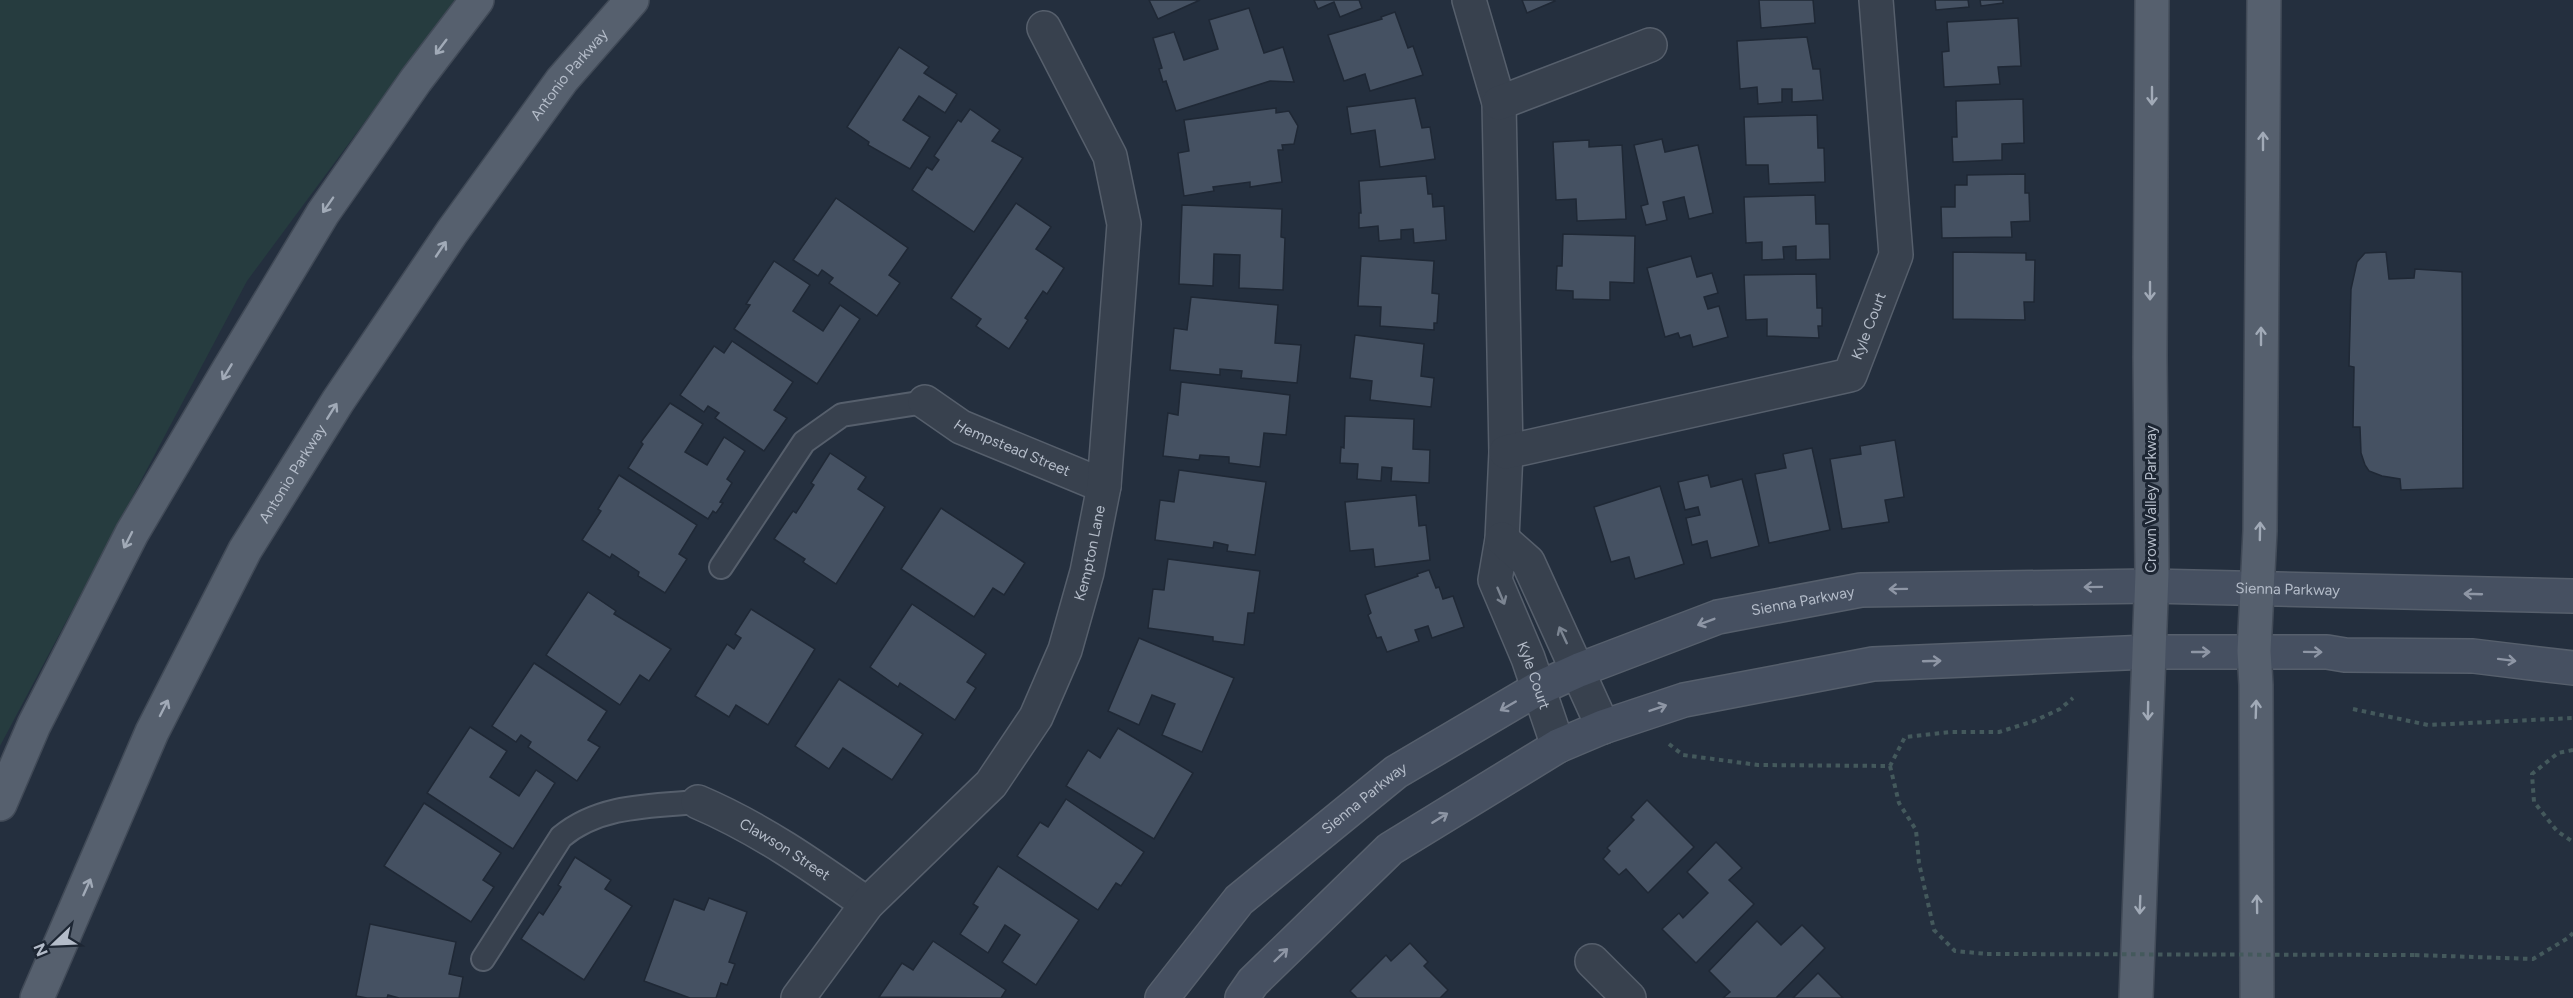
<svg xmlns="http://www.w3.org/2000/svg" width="2573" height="998" font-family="Figtree,sans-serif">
<rect width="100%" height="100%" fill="#242f3e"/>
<path fill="#263c3f" d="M0,0H455L247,281L0,746Z"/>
<g fill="#455162" stroke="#1f2835" stroke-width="1.5">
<path d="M1149,0H1200L1158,19Z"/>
<path d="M1314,0H1359L1362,8L1340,17L1334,2L1318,9Z"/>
<path d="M1522,0H1554L1555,1L1527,13Z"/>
<path d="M1759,0H1813L1815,23L1761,28Z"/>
<path d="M1935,0H1968L1969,7L1936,10Z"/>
<path d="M1980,0H2003V3L1981,6Z"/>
<path d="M1249,8L1264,53L1283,47L1294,82L1270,81L1176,111L1166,81L1163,82L1159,69L1162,68L1153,38L1174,32L1184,60L1218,49L1209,20Z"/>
<path d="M1395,12L1408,48L1413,46L1423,75L1370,91L1365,74L1344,81L1328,35L1382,19L1381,17Z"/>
<path d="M2018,18L2021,66L1998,67L2000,84L1944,87L1942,52L1949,51L1947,22Z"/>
<path d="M1807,37L1813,69H1820L1823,100L1792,102V89H1782V102L1758,104L1757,87L1740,89L1737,41Z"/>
<path d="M899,47L929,67L924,73L957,94L945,113L919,96L903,120L930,137L910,169L868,145L869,142L847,127Z"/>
<path d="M1415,98L1422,128L1430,127L1435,159L1380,167L1375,130L1351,134L1347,107Z"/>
<path d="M2023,99L2024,143L2002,144V160L1953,162L1952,137H1957L1956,101Z"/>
<path d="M1276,108V113L1289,111L1298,126L1294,144L1282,145L1283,150H1278L1282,182L1250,187V182L1213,187L1214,191L1184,196L1178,153L1189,151L1184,120Z"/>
<path d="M970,109L1000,130L992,141L1023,158L974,232L912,190L927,167L932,170L939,160L934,156L958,120L961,122Z"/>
<path d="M1817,115L1818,148H1824L1825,182L1769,184L1768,165H1746L1744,117Z"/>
<path d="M1662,139L1665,152L1698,145L1713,213L1689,219L1684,197L1663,202L1667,220L1646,225L1641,206L1648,204L1634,145Z"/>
<path d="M1589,140V147L1622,145L1626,219L1577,221L1576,199L1556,200L1553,142Z"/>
<path d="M2025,174V193H2029L2030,221L2011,222L2012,237L1942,238L1941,207H1955V185H1967V175Z"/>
<path d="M1426,176L1428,194H1432L1433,207L1444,206L1446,240L1414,243L1413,229L1401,230V239L1379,241L1378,226L1359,228V213H1361L1359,181Z"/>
<path d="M1815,195L1816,224H1829L1830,259L1796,260V246L1783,247L1784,259L1762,260V242L1746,243L1744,197Z"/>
<path d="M836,198L908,248L889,275L900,283L877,316L829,283L833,278L822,270L818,276L793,260Z"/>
<path d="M1016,203L1051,227L1036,249L1064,268L1047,294L1043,291L1025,318L1028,320L1009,349L976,326L981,319L951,298Z"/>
<path d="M1182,205L1282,209L1281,237L1285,238L1283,290L1239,288L1240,255L1214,254L1213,286L1179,284Z"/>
<path d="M1563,234L1635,236L1634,283L1610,282V300L1573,299V291L1556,290L1557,266H1562Z"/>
<path d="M1953,252L2026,253V260H2035L2034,302H2024L2025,320L1953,319Z"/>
<path d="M2386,252L2389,279L2414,278L2415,269L2462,272L2463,488L2401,490L2400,479L2382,476L2369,471L2365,465L2361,453L2360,427H2353L2354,367L2349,366L2351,289L2357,262L2365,253Z"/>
<path d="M1361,256L1434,261L1432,293L1439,294L1437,323H1434V330L1380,326L1381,307L1358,306Z"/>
<path d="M1691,256L1697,277L1712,273L1718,293L1704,297L1708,309L1719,306L1728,337L1693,347L1690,335L1680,338L1678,333L1665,337L1647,268Z"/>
<path d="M774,261L810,285L793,311L823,331L840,305L860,319L817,384L734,329L750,305L746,304Z"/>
<path d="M1816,274L1817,308H1822V326H1818L1819,338L1767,336V319L1746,320L1744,275Z"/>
<path d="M1191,297L1278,305L1275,343L1301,345L1297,383L1241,378L1242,371L1220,369V375L1170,370L1174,328L1187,330Z"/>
<path d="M1355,335L1424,344L1421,376L1434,378L1431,407L1370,400L1372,381L1350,378Z"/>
<path d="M732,341L793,382L774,410L787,418L764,451L715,418L719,413L708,406L704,412L680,395L714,346L724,353Z"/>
<path d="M1181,382L1290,395L1286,435L1264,433L1260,467L1229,463V457L1200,455L1199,460L1163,456L1168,413L1178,415Z"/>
<path d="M670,403L703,424L685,452L707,465L724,437L745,451L727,479L732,483L720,502L723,503L716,513L713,511L708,519L628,468L643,444L641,442Z"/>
<path d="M1345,416L1414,419L1413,449L1430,450L1429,483L1391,481L1392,468L1382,467L1381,481L1357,479L1358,464L1340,463L1341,447L1344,448Z"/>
<path d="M1895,440L1904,497L1885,500L1889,522L1842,529L1830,459L1861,454L1860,446Z"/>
<path d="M1812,448L1830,530L1769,543L1755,474L1786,468L1783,454Z"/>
<path d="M830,453L866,477L858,489L885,507L836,584L803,562L805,559L774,539L793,511L796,513L814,485L811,483Z"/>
<path d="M1179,470L1266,482L1255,555L1227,551L1228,545L1214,542L1213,548L1155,540L1160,500L1174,502Z"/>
<path d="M619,475L697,525L679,554L687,559L665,593L638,576L639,572L612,554L610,558L582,540L601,511L598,509Z"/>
<path d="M1708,475L1711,487L1742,479L1759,546L1711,558L1707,541L1692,545L1686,518L1700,515L1698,507L1685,510L1678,482Z"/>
<path d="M1660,486L1684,564L1635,579L1629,557L1611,562L1594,507Z"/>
<path d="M1416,495L1419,526L1426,525L1430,560L1375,567L1373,549L1350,551L1345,502Z"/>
<path d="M941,508L1025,563L1004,595L993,588L974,617L901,569Z"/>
<path d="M1168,559L1260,571L1254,613H1248L1244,645L1213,641V637L1148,628L1153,589L1164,590Z"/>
<path d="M1429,570L1436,588L1439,587L1443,599L1453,596L1464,627L1432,638L1428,626L1415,630L1419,641L1387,652L1381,637L1377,638L1368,615L1371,613L1365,595L1418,576L1417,574Z"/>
<path d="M588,592L616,611L614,614L671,649L649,681L640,675L620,705L546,655Z"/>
<path d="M912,604L986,654L967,682L976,688L955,720L900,683L898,687L870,667Z"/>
<path d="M751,609L815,649L768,725L736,705L729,717L695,696L727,644L734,649L741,638L735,634Z"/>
<path d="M1139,638L1234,678L1202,752L1162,735L1175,704L1152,695L1139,725L1108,711Z"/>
<path d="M534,663L607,711L588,740L600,747L577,781L528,747L531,742L521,735L516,742L492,726Z"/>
<path d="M839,679L923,734L892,780L843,748L829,769L795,746Z"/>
<path d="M470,727L507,751L490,777L519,796L536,770L555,783L513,849L427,793Z"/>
<path d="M1118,728L1193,773L1154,839L1066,786L1088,750L1100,758Z"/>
<path d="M1066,799L1144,852L1121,886L1116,883L1098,910L1017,856L1040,822L1048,827Z"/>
<path d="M1647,800L1694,847L1648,893L1626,869L1619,875L1603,859L1610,851L1607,848L1634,820L1631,817Z"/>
<path d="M424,803L501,853L483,880L494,887L471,922L384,866Z"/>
<path d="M1716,842L1742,868L1729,880L1754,904L1696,963L1662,929L1679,913L1683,918L1708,893L1687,872Z"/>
<path d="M575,857L611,880L605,889L632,906L584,980L521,939L539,912L543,915L561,887L558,885Z"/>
<path d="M998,866L1079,920L1036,985L1002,962L1020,935L1005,925L988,953L960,934L978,907L973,904Z"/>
<path d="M709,898L747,912L729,962L735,964L727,985L721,983L716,998H690L644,981L674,899L704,910Z"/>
<path d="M1757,921L1781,945L1802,925L1825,948L1776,998H1723L1730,992L1709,971Z"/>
<path d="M370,924L456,942L449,974L463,977L459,998H399L388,995L387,998H367L356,996Z"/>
<path d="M933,941L1006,990L1001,998L879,997L902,963L913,970Z"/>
<path d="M1410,943L1428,962L1424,966L1448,990L1440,998H1357L1350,991L1386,955L1391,961Z"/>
<path d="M1818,973L1843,998H1793Z"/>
</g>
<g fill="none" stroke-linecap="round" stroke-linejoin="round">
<g stroke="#565f6c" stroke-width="26">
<g id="service">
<path d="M721,567L804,442L842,415L925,402"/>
<path d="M483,959L561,837C599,805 650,806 698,802"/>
</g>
</g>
<g stroke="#565f6c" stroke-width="36">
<g id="minor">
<path id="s1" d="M1469,0L1499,103L1506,452L1502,539L1495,580L1528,658L1558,746"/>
<path d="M1499,103L1650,45"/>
<path id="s2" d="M925,402L961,427L1104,486"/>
<path id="s3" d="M1506,452L1850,375L1896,255L1876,0"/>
<path d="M1502,539L1528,562L1603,727"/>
<path id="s4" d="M698,802C759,828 812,865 867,904"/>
<path d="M1592,961L1629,998"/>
<path id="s5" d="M798,998L867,904L991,784L1036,717L1065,650L1087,572L1104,486L1124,224L1110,156L1044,28"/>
</g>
</g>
<g stroke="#565f6c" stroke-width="36">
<g id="secondary">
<path id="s6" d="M1162,998L1239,900L1396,772L1537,689L1579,670L1718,617L1861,590L2151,586L2573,596"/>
<path d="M1242,998L1253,982L1390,849L1558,746L1603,727L1684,700L1873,664L2148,652H2327L2345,655L2473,656L2573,668"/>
</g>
</g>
<g stroke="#414a57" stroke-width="36">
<g id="primary">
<path d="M0,804L34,725L132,533L229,369L323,213L416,80L477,0"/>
<path id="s7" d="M37,998L152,732L245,550L338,401L452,232L562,80L632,0"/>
<path d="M2136,998L2152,573L2150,357L2152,0"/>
<path d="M2257,998L2256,685L2254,651L2260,531L2264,0"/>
</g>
</g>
<g stroke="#44595c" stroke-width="4" stroke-dasharray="4.5 4.5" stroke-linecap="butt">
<path d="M2353,709L2428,725L2573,718"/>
<path d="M1669,744L1683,755L1758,765L1890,766L1905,737L1951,732H1999L2034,721L2060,709L2073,698"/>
<path d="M2573,750L2558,753L2532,774L2534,802L2557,831L2573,842"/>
<path d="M1890,766L1899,803L1916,830L1919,863L1934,930L1955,951L1987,954"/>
<path d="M2415,955L2533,959L2568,938L2573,933"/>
</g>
<use href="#service" stroke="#38414e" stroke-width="22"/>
<use href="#minor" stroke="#38414e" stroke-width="33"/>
<use href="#secondary" stroke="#465061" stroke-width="33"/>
<use href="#primary" stroke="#56606e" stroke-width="33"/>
<path stroke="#44595c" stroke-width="4" stroke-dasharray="4.5 4.5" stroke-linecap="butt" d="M1987,954L2415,955"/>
</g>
<defs><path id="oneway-shaft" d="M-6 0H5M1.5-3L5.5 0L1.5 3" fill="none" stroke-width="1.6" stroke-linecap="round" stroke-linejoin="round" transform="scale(1.5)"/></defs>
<g stroke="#a1aab7">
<use href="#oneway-shaft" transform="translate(441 47) rotate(127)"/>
<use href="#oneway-shaft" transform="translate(2152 96) rotate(90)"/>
<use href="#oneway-shaft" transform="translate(2263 141) rotate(-90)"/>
<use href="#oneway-shaft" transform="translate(328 205) rotate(125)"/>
<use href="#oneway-shaft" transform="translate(441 249) rotate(-56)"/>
<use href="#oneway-shaft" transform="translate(2150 291) rotate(90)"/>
<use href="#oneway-shaft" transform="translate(2261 336) rotate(-90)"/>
<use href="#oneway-shaft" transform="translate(227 372) rotate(121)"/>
<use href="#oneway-shaft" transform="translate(332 411) rotate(-58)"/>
<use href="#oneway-shaft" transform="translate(2260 531) rotate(-89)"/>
<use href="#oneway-shaft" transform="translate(128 540) rotate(117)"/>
<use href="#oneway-shaft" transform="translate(164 708) rotate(-63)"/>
<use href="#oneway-shaft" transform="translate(2256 709) rotate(-88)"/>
<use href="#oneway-shaft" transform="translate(2148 711) rotate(91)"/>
<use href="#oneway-shaft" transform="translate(87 887) rotate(-66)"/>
<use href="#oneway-shaft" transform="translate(2257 904) rotate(-91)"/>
<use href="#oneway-shaft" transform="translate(2140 905) rotate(92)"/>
</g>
<g stroke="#8e96a5">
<use href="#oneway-shaft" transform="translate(2093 587) rotate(179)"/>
<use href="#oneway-shaft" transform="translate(1898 589) rotate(179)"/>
<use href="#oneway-shaft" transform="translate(2473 594) rotate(-178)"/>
<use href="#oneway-shaft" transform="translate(1706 622) rotate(159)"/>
<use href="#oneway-shaft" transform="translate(2201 652)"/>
<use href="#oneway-shaft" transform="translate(2313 652) rotate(1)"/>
<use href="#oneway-shaft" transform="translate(2507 660) rotate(7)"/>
<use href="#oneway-shaft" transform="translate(1932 661) rotate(-2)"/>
<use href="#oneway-shaft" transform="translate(1508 706) rotate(150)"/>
<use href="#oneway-shaft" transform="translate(1658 708) rotate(-19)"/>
<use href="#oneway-shaft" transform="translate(1440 818) rotate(-32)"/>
<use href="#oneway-shaft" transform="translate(1281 955) rotate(-44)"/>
</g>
<g stroke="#7c8592">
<use href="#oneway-shaft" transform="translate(1501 596) rotate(67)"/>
<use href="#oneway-shaft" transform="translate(1563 635) rotate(-115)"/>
</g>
<g text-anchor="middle" stroke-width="6" stroke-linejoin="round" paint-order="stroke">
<g font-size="15" fill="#b4bcc9" stroke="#1d2633">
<text dy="5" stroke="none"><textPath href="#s7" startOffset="1070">Antonio Parkway</textPath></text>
<text dy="5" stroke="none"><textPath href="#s3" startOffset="405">Kyle Court</textPath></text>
<text dy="5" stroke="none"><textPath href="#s2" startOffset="99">Hempstead Street</textPath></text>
<text dy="5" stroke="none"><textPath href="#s7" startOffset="584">Antonio Parkway</textPath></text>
<text transform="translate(2151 499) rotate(-90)" y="5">Crown Valley Parkway</text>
<text dy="5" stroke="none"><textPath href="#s5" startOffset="543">Kempton Lane</textPath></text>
<text dy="5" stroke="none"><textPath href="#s6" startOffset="1258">Sienna Parkway</textPath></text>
<text dy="5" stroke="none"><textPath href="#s6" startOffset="772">Sienna Parkway</textPath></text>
<text dy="5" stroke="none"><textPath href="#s1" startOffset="688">Kyle Court</textPath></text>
<text dy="5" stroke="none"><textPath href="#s6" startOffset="286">Sienna Parkway</textPath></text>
<text dy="5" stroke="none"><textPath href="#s4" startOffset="99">Clawson Street</textPath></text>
</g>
</g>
<g transform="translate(54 944) rotate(247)" stroke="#1d2633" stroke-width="4.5" paint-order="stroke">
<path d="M0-4.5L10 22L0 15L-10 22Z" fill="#b4bcc9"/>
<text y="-9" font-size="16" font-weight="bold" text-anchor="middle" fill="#b4bcc9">N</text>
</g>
</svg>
